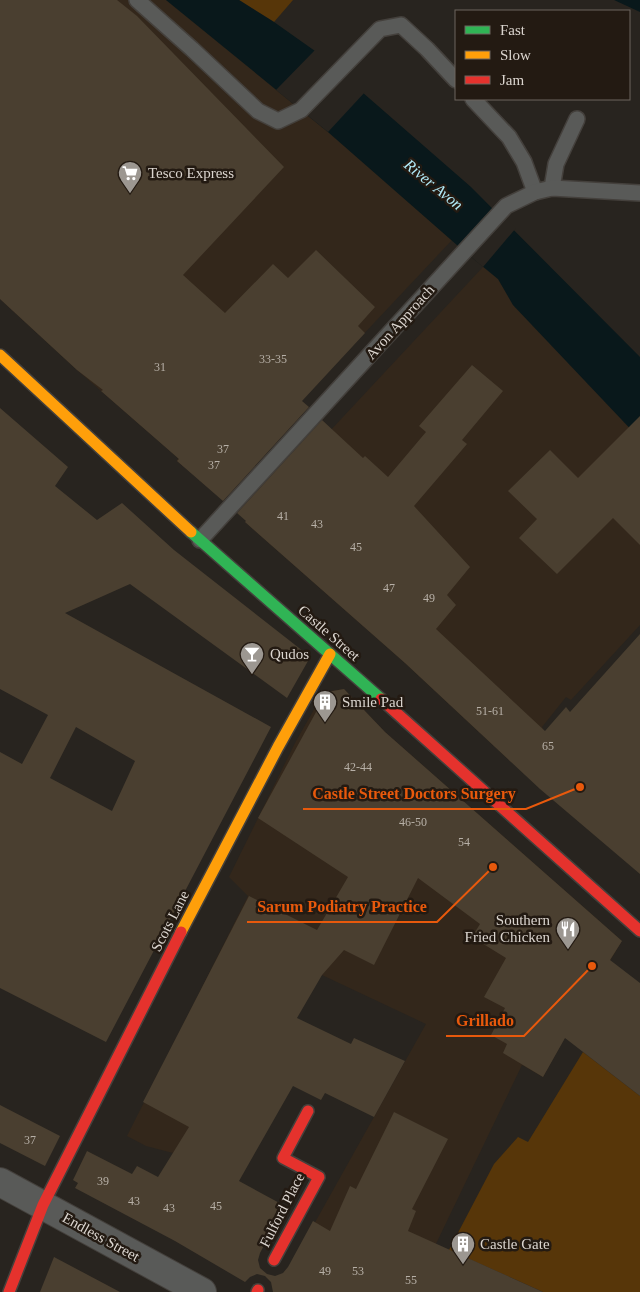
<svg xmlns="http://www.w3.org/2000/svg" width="640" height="1292" font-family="'Times New Roman',serif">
<rect width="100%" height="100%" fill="#28241f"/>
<g fill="#33271b">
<path d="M0,0H166L328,132L452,240L296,406L217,495L177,461L178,458L77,370L0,299Z"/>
<path d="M483,267L498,279L513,305L640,439V625L571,700L566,697L542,727L543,729L511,762L405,663L245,522Z"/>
<path d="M344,689L385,732L622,941L582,1007L543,1077L522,1065L421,1275L313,1226L426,1024L322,975L173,1153L146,1146L127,1136L248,896L229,877L296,741L324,692Z"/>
</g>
<g fill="#573609">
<path d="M239,0H293L274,22Z"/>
<path d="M583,1052L640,1096V1292H543L449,1250L494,1164L518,1137L528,1142Z"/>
</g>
<g fill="#09181b">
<path d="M166,0H239L274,22L315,51L471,187L640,357V439L513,305L498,279L458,246L328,132Z"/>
<path d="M614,0H640V12Z"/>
</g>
<g fill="#28241f">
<path d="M316,49L365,92L328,132L276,90Z"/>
<path d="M495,207L516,228L483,267L458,246Z"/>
</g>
<g fill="#4a3f30" fill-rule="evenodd">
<path d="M0,0H117L137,16L284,167L183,275L225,313L273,264L288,278L316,250L375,307L358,326L365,333L302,401L309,407L223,501L177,461L179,459L101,391L103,390L77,370L0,299Z"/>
<path d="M472,365L503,391L462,440L467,444L414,506L470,567L447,595L456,605L436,629L545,731L566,707L570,712L640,634V874L540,789L405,663L245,522L246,521L237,513L322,420L363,458L365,456L388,477L426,432L419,426Z"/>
<path d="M0,408L68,467L55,486L97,520L122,503L174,550L308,655V661L287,698L130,584L65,613L271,727L106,1042L0,988V752L22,764L48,715L0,689ZM76,727L135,761L112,811L50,778Z"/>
<path d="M640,416V545L613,518L557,574L519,538L537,519L508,491L550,450L578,478Z"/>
<path d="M344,689L385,732L622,941L610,960L640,983V1096L565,1038L543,1077L503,1053L507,1044L491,1035L505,1008L484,997L506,958L472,937L480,924L418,878L374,965L344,950L322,975L297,1018L351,1044L354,1038L405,1061L374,1117L325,1093L321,1100L293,1086L239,1181L285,1206L260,1253L258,1260L260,1268L267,1274L275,1276L283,1273L288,1267L313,1221L330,1231L350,1186L356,1189L394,1112L448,1139L412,1209L416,1211L408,1231L543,1292H273L271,1282L265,1276L257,1274L250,1277L245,1282L175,1241L75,1188L78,1183L73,1180L87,1151L132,1174L137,1166L158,1177L189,1127L143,1102L249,896L317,930L348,877L258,818L327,692Z"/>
<path d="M0,1105L60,1136L45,1166L0,1143Z"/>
<path d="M54,1257L120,1292H40Z"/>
</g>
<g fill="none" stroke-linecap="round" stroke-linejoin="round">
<g stroke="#44403c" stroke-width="18">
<g id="lane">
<path d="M137,0L192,49L258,111L278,121L301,110L380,29L401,25L427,49L456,80"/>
<path d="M473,99L509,137L524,162L535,192"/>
<path d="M552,188L556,164L577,119"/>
<path d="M200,540L506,206L535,192L552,188L640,193"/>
</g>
</g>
<g stroke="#44403c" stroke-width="30">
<path id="street" d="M0,1182L202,1292"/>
</g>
<g stroke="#44403c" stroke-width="14">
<path id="fast" d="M191,532L381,699"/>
</g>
<g stroke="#44403c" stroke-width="14">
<g id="slow">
<path d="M0,355L191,532"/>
<path d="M181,932L278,747L330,654"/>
</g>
</g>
<g stroke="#44403c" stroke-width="14">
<g id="jam">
<path d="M381,699L640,931"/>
<path d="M274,1260L319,1177L283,1158L308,1111"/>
<path d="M9,1292L43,1205L181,932"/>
<path d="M257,1292L258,1290"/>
</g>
</g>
<use href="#lane" stroke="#595a58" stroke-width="15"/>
<use href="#street" stroke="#595a58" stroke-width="28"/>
<use href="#fast" stroke="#30b455" stroke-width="11"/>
<use href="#slow" stroke="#ff9f0a" stroke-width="11"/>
<use href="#jam" stroke="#e5322d" stroke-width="11"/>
</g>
<defs>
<g id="supermarket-pin" transform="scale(1.25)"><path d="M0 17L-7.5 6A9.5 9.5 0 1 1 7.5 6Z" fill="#9c9791" stroke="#231a12"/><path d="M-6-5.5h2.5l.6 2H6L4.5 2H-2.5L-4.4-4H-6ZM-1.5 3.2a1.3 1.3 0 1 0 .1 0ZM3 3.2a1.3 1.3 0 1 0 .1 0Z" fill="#fff"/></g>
<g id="bar-pin" transform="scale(1.25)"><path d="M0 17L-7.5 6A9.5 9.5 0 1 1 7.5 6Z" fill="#9c9791" stroke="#231a12"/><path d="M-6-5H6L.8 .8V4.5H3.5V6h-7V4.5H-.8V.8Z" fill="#fff"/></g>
<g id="building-pin" transform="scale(1.25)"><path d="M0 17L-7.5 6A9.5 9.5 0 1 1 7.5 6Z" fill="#9c9791" stroke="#231a12"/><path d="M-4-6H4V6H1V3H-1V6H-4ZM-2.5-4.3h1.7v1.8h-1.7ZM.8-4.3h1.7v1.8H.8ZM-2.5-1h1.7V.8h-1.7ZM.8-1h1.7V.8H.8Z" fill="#fff"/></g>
<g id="restaurant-pin" transform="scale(1.25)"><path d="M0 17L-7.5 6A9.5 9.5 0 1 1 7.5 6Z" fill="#9c9791" stroke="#231a12"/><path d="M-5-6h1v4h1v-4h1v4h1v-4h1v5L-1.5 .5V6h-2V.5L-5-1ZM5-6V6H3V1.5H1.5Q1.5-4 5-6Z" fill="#fff"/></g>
</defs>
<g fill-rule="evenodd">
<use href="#supermarket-pin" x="130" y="173"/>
<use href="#bar-pin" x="252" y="654"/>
<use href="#building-pin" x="325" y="702"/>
<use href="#restaurant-pin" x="568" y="929"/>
<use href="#building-pin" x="463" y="1244"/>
</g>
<g text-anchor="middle" stroke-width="5" stroke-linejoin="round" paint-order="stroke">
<g font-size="12" fill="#b7b0a7">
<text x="273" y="363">33-35</text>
<text x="160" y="371">31</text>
<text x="223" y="453">37</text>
<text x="214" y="469">37</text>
<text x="283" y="520">41</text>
<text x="317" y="528">43</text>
<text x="356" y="551">45</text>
<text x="389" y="592">47</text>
<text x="429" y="602">49</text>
<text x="490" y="715">51-61</text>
<text x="548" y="750">65</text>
<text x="358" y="771">42-44</text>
<text x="413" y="826">46-50</text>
<text x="464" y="846">54</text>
<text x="30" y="1144">37</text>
<text x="103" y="1185">39</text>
<text x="134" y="1205">43</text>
<text x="216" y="1210">45</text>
<text x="169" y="1212">43</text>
<text x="325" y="1275">49</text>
<text x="358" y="1275">53</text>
<text x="411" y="1284">55</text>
</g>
<g font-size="15" fill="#dbd5cf" stroke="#231a12" text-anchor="start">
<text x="148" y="178">Tesco Express</text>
<text x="270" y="659">Qudos</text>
<text x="342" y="707">Smile Pad</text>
<text x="550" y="925" text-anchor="end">Southern<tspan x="550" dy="17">Fried Chicken</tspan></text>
<text x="480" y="1249">Castle Gate</text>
</g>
<g font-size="15" fill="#dbd5cf" stroke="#231a12">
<text transform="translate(400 322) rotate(-48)" y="5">Avon Approach</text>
<text transform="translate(329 633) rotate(41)" y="5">Castle Street</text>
<text transform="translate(170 921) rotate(-63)" y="5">Scots Lane</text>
<text transform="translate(282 1210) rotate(-63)" y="5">Fulford Place</text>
<text transform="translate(101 1237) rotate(29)" y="5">Endless Street</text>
</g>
<g font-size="16" font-style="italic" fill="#b1eaf8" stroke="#231a12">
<text transform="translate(434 184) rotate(39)" y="6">River Avon</text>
</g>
</g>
<path fill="none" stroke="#e8590c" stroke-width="2" d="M580 787L526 809H303M493 867L437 922H247M592 966L524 1036H446"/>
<g fill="#e8590c" stroke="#231a12" stroke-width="2">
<circle cx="580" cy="787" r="5"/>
<circle cx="493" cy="867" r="5"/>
<circle cx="592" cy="966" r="5"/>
</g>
<g font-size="16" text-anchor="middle" font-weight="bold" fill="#e8590c" stroke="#231a12" stroke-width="5" stroke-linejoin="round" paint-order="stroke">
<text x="414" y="799">Castle Street Doctors Surgery</text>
<text x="342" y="912">Sarum Podiatry Practice</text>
<text x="485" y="1026">Grillado</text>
</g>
<rect x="455" y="10" width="175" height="90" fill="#231a12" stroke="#6d655e"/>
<rect x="465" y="26" width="25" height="8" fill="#30b455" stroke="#6d655e"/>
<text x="500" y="35" font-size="15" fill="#dbd5cf">Fast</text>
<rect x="465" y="51" width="25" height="8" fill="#ff9f0a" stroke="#6d655e"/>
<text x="500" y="60" font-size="15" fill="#dbd5cf">Slow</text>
<rect x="465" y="76" width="25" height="8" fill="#e5322d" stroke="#6d655e"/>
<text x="500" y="85" font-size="15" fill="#dbd5cf">Jam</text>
</svg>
